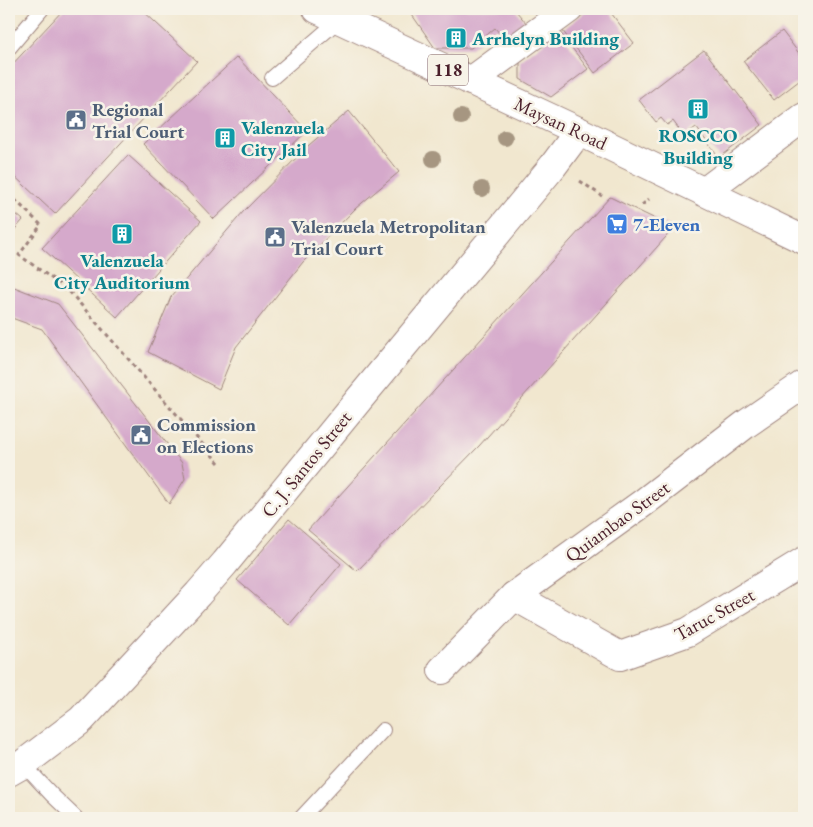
<svg xmlns="http://www.w3.org/2000/svg" width="813" height="827" font-family="'EB Garamond',serif">
<rect width="100%" height="100%" fill="#f7f3e8"/>
<filter id="ink" filterUnits="userSpaceOnUse"><feTurbulence type="fractalNoise" baseFrequency=".02" numOctaves="2"/><feDisplacementMap in="SourceGraphic" scale="10" xChannelSelector="R" yChannelSelector="G"/><feConvolveMatrix kernelMatrix="1 2 1 2 8 2 1 2 1" color-interpolation-filters="sRGB"/></filter>
<filter id="wash" filterUnits="userSpaceOnUse"><feTurbulence type="fractalNoise" baseFrequency=".0096" numOctaves="4" result="noise"/><feDisplacementMap in="SourceGraphic" scale="20" xChannelSelector="R" yChannelSelector="G"/><feGaussianBlur stdDeviation="1.12" result="paint"/><feColorMatrix in="noise" values="0 0 0 0 0 0 0 0 0 0 0 0 0 0 0 0 0 1.4 0 .05"/><feComposite in="paint" operator="in"/></filter>
<g filter="url(#wash)">
<rect width="100%" height="100%" fill="#f1e7cf"/>
<g id="blocks">
<g fill="#d5a9cb">
<path d="M64,9H118L120,10L122,9H141L197,61L55,214L9,171V68Z"/>
<path d="M408,9H519L516,11L527,24L506,41L495,28L471,48H435Z"/>
<path d="M590,9H608L634,43L595,73L562,30Z"/>
<path d="M559,31L588,69L551,97L520,79V61Z"/>
<path d="M782,31L804,60V77L774,100L743,61Z"/>
<path d="M704,50L762,125L719,158L696,127L684,136L673,121L667,125L661,118L656,122L639,100Z"/>
<path d="M237,57L307,131L214,219L143,144Z"/>
<path d="M349,111L399,172L356,208L303,262L236,347L219,389L148,352L171,297L243,212L309,145Z"/>
<path d="M128,155L201,221L117,317L42,248Z"/>
<path d="M610,197L674,228L479,446L357,571L308,530Z"/>
<path d="M9,208L23,220L9,236Z"/>
<path d="M9,285L58,304L182,463L185,479L169,504L42,329L9,317Z"/>
<path d="M289,519L341,564L289,625L237,580Z"/>
</g>
</g>
</g>
<g filter="url(#ink)">
<use href="#blocks" fill-opacity="0" stroke="#9e837d" stroke-width="1"/>
<g fill="none" stroke-linecap="round" stroke-linejoin="round">
<g stroke="#9e837d" stroke-width="16">
<g id="service">
<path d="M9,48L42,9"/>
<path d="M272,78L340,19"/>
<path d="M23,764L52,795L76,818"/>
<path d="M301,818L383,730"/>
</g>
</g>
<g stroke="#9e837d" stroke-width="30">
<g id="minor">
<path d="M471,81L569,9"/>
<path d="M704,192L804,117"/>
<path d="M514,596L620,656L688,632L804,561"/>
<path d="M442,670L514,596L643,503L746,424L804,384"/>
</g>
</g>
<g stroke="#9e837d" stroke-width="30">
<path id="tertiary" d="M9,772L23,764L81,720L198,594L225,563L361,397L553,166L579,131"/>
</g>
<g stroke="#9e837d" stroke-width="30">
<path id="primary" d="M317,9L570,127L804,240"/>
</g>
<g stroke="#9e837d" stroke-width="3" stroke-dasharray="4 4" stroke-linecap="butt">
<path d="M580,181L602,196"/>
<path d="M9,194L41,225L19,255L68,290L219,463"/>
<path d="M642,205L649,199"/>
<path d="M683,226L694,230"/>
</g>
<use href="#service" stroke="#fff" stroke-width="14"/>
<use href="#minor" stroke="#fff" stroke-width="28"/>
<use href="#tertiary" stroke="#fff" stroke-width="28"/>
<use href="#primary" stroke="#fff" stroke-width="28"/>
</g>
<g fill="#a69681">
<circle cx="461" cy="117" r="8"/>
<circle cx="505" cy="138" r="8"/>
<circle cx="433" cy="159" r="8"/>
<circle cx="482" cy="189" r="8"/>
</g>
</g>
<defs>
<g id="building-square" transform="scale(1.125)"><rect x="-9" y="-9" width="18" height="18" rx="4" fill="#0f9aa8" stroke="#f7f3e8"/><path d="M-4-6H4V6H1V3H-1V6H-4ZM-2.5-4.3h1.7v1.8h-1.7ZM.8-4.3h1.7v1.8H.8ZM-2.5-1h1.7V.8h-1.7ZM.8-1h1.7V.8H.8Z" fill="#fff"/></g>
<g id="civic-square" transform="scale(1.125)"><rect x="-9" y="-9" width="18" height="18" rx="4" fill="#5c6f8a" stroke="#f7f3e8"/><path d="M-.6-6.5H3V-4.5H.6V-3L4-1V1h2V6H-6V1h2V-1L-.6-3ZM-1.2 2.5V6h2.4V2.5Z" fill="#fff"/></g>
<g id="supermarket-square" transform="scale(1.125)"><rect x="-9" y="-9" width="18" height="18" rx="4" fill="#3f7fe0" stroke="#f7f3e8"/><path d="M-6-5.5h2.5l.6 2H6L4.5 2H-2.5L-4.4-4H-6ZM-1.5 3.2a1.3 1.3 0 1 0 .1 0ZM3 3.2a1.3 1.3 0 1 0 .1 0Z" fill="#fff"/></g>
</defs>
<g fill-rule="evenodd">
<use href="#building-square" x="456" y="38"/>
<use href="#building-square" x="698" y="109"/>
<use href="#civic-square" x="76" y="120"/>
<use href="#building-square" x="225" y="138"/>
<use href="#supermarket-square" x="617" y="224"/>
<use href="#building-square" x="122" y="234"/>
<use href="#civic-square" x="275" y="237"/>
<use href="#civic-square" x="141" y="435"/>
</g>
<g text-anchor="middle" stroke-width="5" stroke-linejoin="round" paint-order="stroke">
<rect fill="#f7f3e8" stroke="#7e5f64" stroke-width="1" x="428" y="54.5" width="40" height="31" rx="4"/>
<g font-size="18" font-weight="bold" fill="#4a1f2b">
<text x="448" y="76">118</text>
</g>
<g font-size="19" font-weight="bold" fill="#0d838f" stroke="#f7f3e8" text-anchor="start">
<text x="472" y="45">Arrhelyn Building</text>
<text x="241" y="134">Valenzuela<tspan x="241" dy="22">City Jail</tspan></text>
<text x="698" y="142" text-anchor="middle">ROSCCO<tspan x="698" dy="22">Building</tspan></text>
<text x="122" y="267" text-anchor="middle">Valenzuela<tspan x="122" dy="22">City Auditorium</tspan></text>
</g>
<g font-size="19" font-weight="bold" fill="#4e5e75" stroke="#f7f3e8" text-anchor="start">
<text x="92" y="116">Regional<tspan x="92" dy="22">Trial Court</tspan></text>
<text x="291" y="233">Valenzuela Metropolitan<tspan x="291" dy="22">Trial Court</tspan></text>
<text x="157" y="431">Commission<tspan x="157" dy="22">on Elections</tspan></text>
</g>
<g font-size="19" fill="#4a1f2b" stroke="#f7f3e8">
<text transform="translate(561 123) rotate(25)" y="7">Maysan Road</text>
<text transform="translate(306 464) rotate(-51)" y="7">C. J. Santos Street</text>
<text transform="translate(617 521) rotate(-36)" y="7">Quiambao Street</text>
<text transform="translate(714 614) rotate(-29)" y="7">Taruc Street</text>
</g>
<g font-size="19" font-weight="bold" fill="#366cbe" stroke="#f7f3e8" text-anchor="start">
<text x="633" y="231">7-Eleven</text>
</g>
</g>
<rect width="813" height="827" fill="none" stroke="#f7f3e8" stroke-width="30"/>
</svg>
